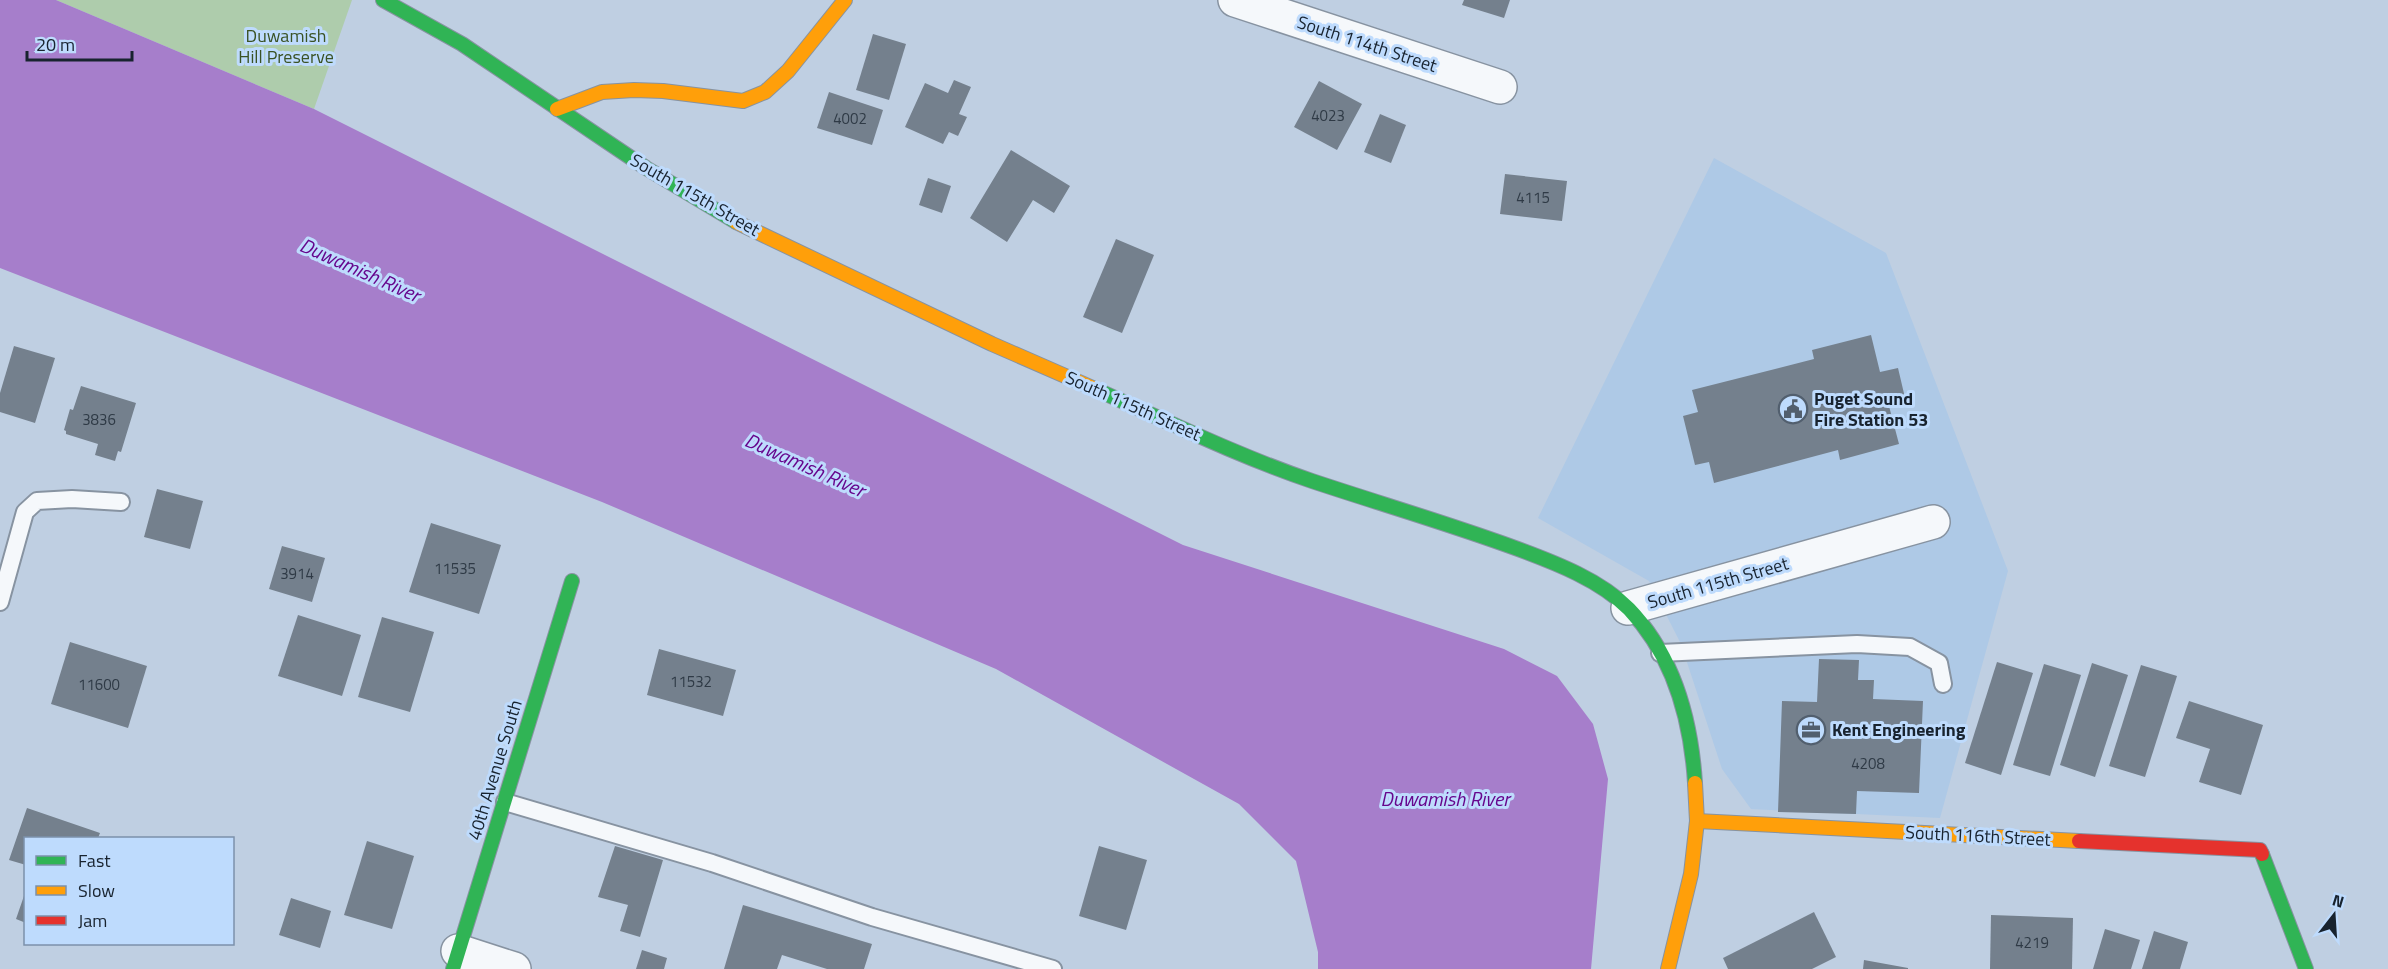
<svg xmlns="http://www.w3.org/2000/svg" width="2388" height="969" font-family="'Titillium Web',sans-serif">
<rect width="100%" height="100%" fill="#bfcfe2"/>
<path fill="#aec9e6" d="M1714,158L1886,253L2008,571L1940,818L1751,809L1722,769L1681,644L1649,581L1538,518Z"/>
<path fill="#aeccac" d="M56,0H352L314,109Z"/>
<path fill="#a67ecb" d="M0,0H56L314,109L1183,545L1504,649L1557,676L1593,724L1608,779L1591,969H1318V952L1296,861L1239,804L996,669L602,502L0,268Z"/>
<g fill="#74808d">
<path d="M1464,0H1510L1504,18L1462,5Z"/>
<path d="M873,34L906,44L889,100L856,90Z"/>
<path d="M954,80L971,87L959,114L967,117L958,136L949,132L943,144L905,127L925,83L948,93Z"/>
<path d="M1319,81L1362,104L1337,150L1294,127Z"/>
<path d="M829,92L883,110L872,145L817,128Z"/>
<path d="M1380,114L1406,125L1391,163L1364,152Z"/>
<path d="M1011,150L1070,186L1054,213L1033,200L1007,242L970,218Z"/>
<path d="M1505,174L1567,181L1562,221L1500,214Z"/>
<path d="M928,178L951,186L942,213L919,205Z"/>
<path d="M1116,239L1154,255L1122,333L1083,317Z"/>
<path d="M1871,335L1880,372L1898,368L1906,402L1889,406L1899,444L1840,460L1838,450L1714,483L1709,462L1695,465L1683,416L1698,412L1692,390L1814,359L1812,350Z"/>
<path d="M14,346L55,358L35,423L0,412V393Z"/>
<path d="M81,386L136,403L121,452L118,451L115,461L95,455L98,444L66,434V431L64,430L70,409L73,410Z"/>
<path d="M157,489L203,501L190,549L144,537Z"/>
<path d="M431,523L501,545L479,614L409,592Z"/>
<path d="M282,546L325,558L312,602L269,589Z"/>
<path d="M298,615L361,635L342,696L278,676Z"/>
<path d="M382,617L434,632L410,712L358,697Z"/>
<path d="M70,642L147,666L128,728L51,704Z"/>
<path d="M659,649L736,670L723,716L647,695Z"/>
<path d="M1819,659L1859,660L1858,680H1874L1873,699L1923,701L1919,793L1857,791L1856,814L1778,812L1782,701L1817,702Z"/>
<path d="M1997,662L2033,673L2001,775L1965,763Z"/>
<path d="M2092,663L2128,675L2095,777L2060,765Z"/>
<path d="M2044,664L2081,675L2050,776L2013,765Z"/>
<path d="M2141,665L2177,676L2145,777L2109,766Z"/>
<path d="M2189,701L2263,725L2241,795L2199,782L2210,749L2176,738Z"/>
<path d="M27,808L100,833L98,838H26V865L9,860Z"/>
<path d="M367,841L414,856L392,929L344,915Z"/>
<path d="M615,846L663,860L640,937L620,931L628,905L598,897Z"/>
<path d="M1099,846L1147,860L1126,930L1079,916Z"/>
<path d="M25,893H26V923L16,919Z"/>
<path d="M291,898L331,911L320,948L279,935Z"/>
<path d="M743,905L872,944L864,969H827L782,955L777,969H724Z"/>
<path d="M1814,912L1836,957L1812,969H1728L1723,958Z"/>
<path d="M1991,915L2073,918L2072,969H1990Z"/>
<path d="M2105,929L2140,940L2131,969H2093Z"/>
<path d="M2154,931L2188,942L2180,969H2142Z"/>
<path d="M642,950L667,958L664,969H636Z"/>
<path d="M1864,960L1908,968V969H1863Z"/>
</g>
<g fill="none" stroke-linecap="round" stroke-linejoin="round">
<g stroke="#8793a1" stroke-width="20">
<g id="lane">
<path d="M0,602L25,512L37,501L72,499L121,502"/>
<path d="M1660,653L1857,644L1910,647L1939,663L1943,684"/>
<path d="M505,802L712,863L872,917L1053,969"/>
</g>
</g>
<g stroke="#8793a1" stroke-width="36">
<g id="street">
<path d="M1235,0L1500,87"/>
<path d="M1628,608L1933,522"/>
<path d="M458,951L514,969"/>
</g>
</g>
<g stroke="#8793a1" stroke-width="16">
<g id="fast">
<path d="M383,0L462,44L646,168L736,222"/>
<path d="M1095,389C1167,421 1238,456 1312,481C1381,504 1450,524 1518,549C1556,563 1600,580 1629,609C1674,656 1691,720 1695,783"/>
<path d="M2262,854L2306,969"/>
<path d="M453,969L572,581"/>
</g>
</g>
<g stroke="#8793a1" stroke-width="16">
<g id="slow">
<path d="M557,109L602,92L634,90L663,91L743,101L765,92L788,71L845,0"/>
<path d="M736,222L992,344L1095,389"/>
<path d="M1697,821L2079,841"/>
<path d="M1668,969L1691,874L1697,821L1695,783"/>
</g>
</g>
<g stroke="#8793a1" stroke-width="16">
<path id="jam" d="M2079,841L2260,850L2262,854"/>
</g>
<use href="#lane" stroke="#f5f8fb" stroke-width="16"/>
<use href="#street" stroke="#f5f8fb" stroke-width="33"/>
<use href="#fast" stroke="#30b455" stroke-width="14"/>
<use href="#slow" stroke="#ff9f0a" stroke-width="14"/>
<use href="#jam" stroke="#e5322d" stroke-width="14"/>
</g>
<defs>
<g id="civic-ring" transform="scale(1.5)"><circle r="9.5" fill="#bedbfd" stroke="#525f6e" stroke-width="1.5"/><path d="M-.6-6.5H3V-4.5H.6V-3L4-1V1h2V6H-6V1h2V-1L-.6-3ZM-1.2 2.5V6h2.4V2.5Z" fill="#525f6e"/></g>
<g id="office-ring" transform="scale(1.5)"><circle r="9.5" fill="#bedbfd" stroke="#525f6e" stroke-width="1.5"/><path d="M-6-3h4V-5.5h4V-3h4V5H-6ZM-1-4.5V-3h2v-1.5ZM-6 0V1H6V0Z" fill="#525f6e"/></g>
</defs>
<g fill-rule="evenodd">
<use href="#civic-ring" x="1793" y="409"/>
<use href="#office-ring" x="1811" y="730"/>
</g>
<g text-anchor="middle" stroke-width="6" stroke-linejoin="round" paint-order="stroke">
<g font-size="15" fill="#2f3a46">
<text x="1328" y="121">4023</text>
<text x="850" y="124">4002</text>
<text x="1533" y="203">4115</text>
<text x="99" y="425">3836</text>
<text x="455" y="574">11535</text>
<text x="297" y="579">3914</text>
<text x="691" y="687">11532</text>
<text x="99" y="690">11600</text>
<text x="1868" y="769">4208</text>
<text x="2032" y="948">4219</text>
</g>
<g font-size="18" fill="#3a5224" stroke="#bedbfd">
<text x="286" y="42">Duwamish<tspan x="286" dy="21">Hill Preserve</tspan></text>
</g>
<g font-size="18" fill="#18232f" stroke="#bedbfd">
<text transform="translate(1367 44) rotate(18)" y="6">South 114th Street</text>
<text transform="translate(695 195) rotate(30)" y="6">South 115th Street</text>
<text transform="translate(1133 406) rotate(24)" y="6">South 115th Street</text>
<text transform="translate(1718 583) rotate(-16)" y="6">South 115th Street</text>
<text transform="translate(495 770) rotate(-73)" y="6">40th Avenue South</text>
<text transform="translate(1978 836) rotate(3)" y="6">South 116th Street</text>
</g>
<g font-size="18" font-weight="bold" fill="#18232f" stroke="#bedbfd" text-anchor="start">
<text x="1814" y="405">Puget Sound<tspan x="1814" dy="21">Fire Station 53</tspan></text>
<text x="1832" y="736">Kent Engineering</text>
</g>
<g font-size="20" font-style="italic" fill="#66068d" stroke="#bedbfd">
<text transform="translate(360 270) rotate(24)" y="7">Duwamish River</text>
<text transform="translate(805 465) rotate(24)" y="7">Duwamish River</text>
<text x="1445" y="806">Duwamish River</text>
</g>
</g>
<rect x="24" y="837" width="210" height="108" fill="#bedbfd" stroke="#7c91ab" stroke-width="1.5"/>
<rect x="36" y="856" width="30" height="9" fill="#30b455" stroke="#7c91ab" stroke-width="1.5"/>
<text x="78" y="867" font-size="18" fill="#18232f">Fast</text>
<rect x="36" y="886" width="30" height="9" fill="#ff9f0a" stroke="#7c91ab" stroke-width="1.5"/>
<text x="78" y="897" font-size="18" fill="#18232f">Slow</text>
<rect x="36" y="916" width="30" height="9" fill="#e5322d" stroke="#7c91ab" stroke-width="1.5"/>
<text x="78" y="927" font-size="18" fill="#18232f">Jam</text>
<g transform="translate(2334 915) rotate(17)" stroke="#bedbfd" stroke-width="4.5" paint-order="stroke">
<path d="M0-4.5L10 22L0 15L-10 22Z" fill="#18232f"/>
<text y="-9" font-size="16" font-weight="bold" text-anchor="middle" fill="#18232f">N</text>
</g>
<path d="M27 51v9h105v-9" fill="none" stroke="#18232f" stroke-width="3"/>
<text x="36" y="51" font-size="18" fill="#18232f" stroke="#bedbfd" stroke-width="4.5" paint-order="stroke">20 m</text>
</svg>
